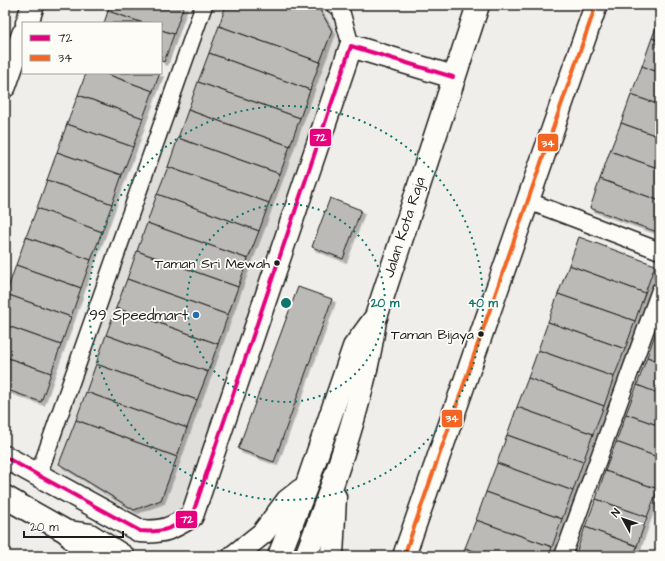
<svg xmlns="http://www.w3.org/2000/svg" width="665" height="561" font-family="'Architects Daughter',sans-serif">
<defs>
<filter id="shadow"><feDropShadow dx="3.5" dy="3.5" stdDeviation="0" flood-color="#0004"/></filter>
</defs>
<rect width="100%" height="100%" fill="#f0eeea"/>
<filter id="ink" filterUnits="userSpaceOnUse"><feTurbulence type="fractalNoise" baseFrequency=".025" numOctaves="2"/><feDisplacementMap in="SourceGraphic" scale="8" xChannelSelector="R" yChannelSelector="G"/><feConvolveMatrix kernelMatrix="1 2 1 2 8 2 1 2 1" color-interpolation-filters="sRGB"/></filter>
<g filter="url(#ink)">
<path fill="#e0deda" d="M214,5H311L335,14L340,41L183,507L158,520L140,519L49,469Z"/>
<g fill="#bbbab6" stroke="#1c1c1c" filter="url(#shadow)">
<path d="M110,5H184L174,34L161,30V23H143L108,11Z"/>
<path d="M226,5H317L332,31L320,62L219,26Z"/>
<path d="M108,11L143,23H104Z"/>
<path d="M660,17V41L652,38Z"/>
<path d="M219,26L320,62L310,90L209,53Z"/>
<path d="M161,30L174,34L164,62L161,61Z"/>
<path d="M652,38L660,41V73L642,66Z"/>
<path d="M209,53L310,90L300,118L198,82Z"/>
<path d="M642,66L660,73V105L631,95Z"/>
<path d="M86,73H104L153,91L143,118L78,95Z"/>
<path d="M104,73H160L153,91Z"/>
<path d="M198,82L300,118L290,146L188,110Z"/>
<path d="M78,95L143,118L133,147L67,124Z"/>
<path d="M631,95L660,105V137L621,123Z"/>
<path d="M188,110L290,146L280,174L178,138Z"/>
<path d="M621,123L660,137V169L610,151Z"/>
<path d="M67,124L133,147L122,175L57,152Z"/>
<path d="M178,138L280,174L269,203L168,167Z"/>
<path d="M610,151L660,169V201L600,179Z"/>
<path d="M57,152L122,175L112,204L47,180Z"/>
<path d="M168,167L269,203L259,231L157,194Z"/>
<path d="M600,179L660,201V233L590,208Z"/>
<path d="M47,180L112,204L102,232L37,208Z"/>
<path d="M157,194L259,231L248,259L147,223Z"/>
<path d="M330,198L361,210L343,259L312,247Z"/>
<path d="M37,208L102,232L91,260L26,237Z"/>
<path d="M147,223L248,259L238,287L137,251Z"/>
<path d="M26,237L91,260L81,288L16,265Z"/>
<path d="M579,237L655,265L645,293L569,265Z"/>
<path d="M137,251L238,287L228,315L127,279Z"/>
<path d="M16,265L81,288L71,317L6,294Z"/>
<path d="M569,265L645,293L635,321L558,294Z"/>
<path d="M127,279L228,315L218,344L116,308Z"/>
<path d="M298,287L332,299L274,462L238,449Z"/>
<path d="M6,294L71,317L61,345L5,325Z"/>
<path d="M558,294L635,321L625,349L548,322Z"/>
<path d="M116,308L218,344L208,372L106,335Z"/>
<path d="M548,322L625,349L614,377L538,350Z"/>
<path d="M5,325L61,345L51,373L5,357Z"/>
<path d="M657,329L660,330V362L647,357Z"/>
<path d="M106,335L208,372L197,400L96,364Z"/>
<path d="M538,350L614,377L604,406L528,378Z"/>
<path d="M5,357L51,373L41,402L5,389Z"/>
<path d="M647,357L660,362V394L637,385Z"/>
<path d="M96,364L197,400L187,428L86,392Z"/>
<path d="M528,378L604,406L593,434L517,407Z"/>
<path d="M637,385L660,394V426L626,414Z"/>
<path d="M86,392L187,428L177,457L76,420Z"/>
<path d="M517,407L593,434L583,462L507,435Z"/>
<path d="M626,414L660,426V458L616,442Z"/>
<path d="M76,420L177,457L161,500L134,510L59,464Z"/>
<path d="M507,435L583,462L573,491L497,463Z"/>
<path d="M616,442L660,458V484L658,489L605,471Z"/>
<path d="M497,463L573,491L562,519L486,492Z"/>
<path d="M605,471L658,489L647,517L596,499Z"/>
<path d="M486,492L562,519L552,547L476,520Z"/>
<path d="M596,499L647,517L637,546L585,527Z"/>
<path d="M476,520L552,547L549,556H487L465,548Z"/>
<path d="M585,527L637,546L634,556H575Z"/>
<path d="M465,548L487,556H463Z"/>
</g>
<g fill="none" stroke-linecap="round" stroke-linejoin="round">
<g stroke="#1c1c1c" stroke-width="19">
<g id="service">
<path d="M334,5L340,7L351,46"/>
<path d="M528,201L660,251"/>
<path d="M38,476L204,5"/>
<path d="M563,556L660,290"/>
</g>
</g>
<g stroke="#1c1c1c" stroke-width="25">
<g id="minor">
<path d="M27,23L33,5"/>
<path d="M5,86L23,34"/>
<path d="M5,457L140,531C164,533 172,528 192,516L351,46L453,77"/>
<path d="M5,497L67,532L90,535L123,556"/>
<path d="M67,532L81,549L91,556"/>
<path d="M404,556L596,5"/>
</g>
</g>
<g stroke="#1c1c1c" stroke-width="25">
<g id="secondary">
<path d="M234,556L263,533L287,501L301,490"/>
<path d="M279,556L306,487L354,347L376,317L478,5"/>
<path d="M306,556C335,480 364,400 375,320"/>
<path d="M332,556L335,497"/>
</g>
</g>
<use href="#service" stroke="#fdfcf7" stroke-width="16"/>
<use href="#minor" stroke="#fdfcf7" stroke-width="22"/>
<use href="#secondary" stroke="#fdfcf7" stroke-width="22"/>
<g stroke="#fdfcf7" stroke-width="7">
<path id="bus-1" d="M5,457L140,531C164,533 172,528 192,516L351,46L453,77"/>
</g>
<g stroke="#fdfcf7" stroke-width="7">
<path id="bus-2" d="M404,556L596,5"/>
</g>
<use href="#bus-1" stroke="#e5007d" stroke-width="4"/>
<use href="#bus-2" stroke="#f26522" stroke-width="4"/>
</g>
</g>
<g fill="none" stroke="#0f766e" stroke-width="2" stroke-dasharray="2 4">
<circle cx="286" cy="303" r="99"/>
<circle cx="286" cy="303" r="197"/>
</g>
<g fill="#1c1c1c" stroke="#fdfcf7" stroke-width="1.5">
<circle cx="277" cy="263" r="3.5"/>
<circle cx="481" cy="334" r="3.5"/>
</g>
<circle fill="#1f6fb2" stroke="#fdfcf7" stroke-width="1.5" cx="196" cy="315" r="4"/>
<g text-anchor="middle" stroke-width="3.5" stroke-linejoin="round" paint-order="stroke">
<g font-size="14" fill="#1c1c1c" stroke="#fdfcf7" text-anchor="end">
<text x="270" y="268">Taman Sri Mewah</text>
<text x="474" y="339">Taman Bijaya</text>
</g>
<g font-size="15" fill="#1c1c1c" stroke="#fdfcf7">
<text transform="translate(404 227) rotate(-72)" y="5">Jalan Kota Raja</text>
</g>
<g font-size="15" fill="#1c1c1c" stroke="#fdfcf7" text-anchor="end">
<text x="188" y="320">99 Speedmart</text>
</g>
</g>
<circle cx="286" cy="303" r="6" fill="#0f766e" stroke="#fdfcf7" stroke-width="2"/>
<g font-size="12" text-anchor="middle" font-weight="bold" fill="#0f766e" stroke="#fdfcf7" stroke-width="3.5" stroke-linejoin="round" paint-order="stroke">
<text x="385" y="307">20 m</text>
<text x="483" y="307">40 m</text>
</g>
<g stroke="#fdfcf7" stroke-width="1.5">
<rect x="309" y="128" width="23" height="19" rx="4" fill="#e5007d"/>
<rect x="537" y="133" width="22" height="19" rx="4" fill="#f26522"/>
<rect x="441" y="409" width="22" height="19" rx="4" fill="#f26522"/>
<rect x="175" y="510" width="23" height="19" rx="4" fill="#e5007d"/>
</g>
<g font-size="11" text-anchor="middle" font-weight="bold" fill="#fff">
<text x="320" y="141">72</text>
<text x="548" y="147">34</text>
<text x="452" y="422">34</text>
<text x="187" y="523">72</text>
</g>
<rect width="665" height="561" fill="none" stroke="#fdfcf7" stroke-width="20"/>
<rect x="10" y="10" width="645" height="541" fill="none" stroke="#1c1c1c" stroke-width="1.5" filter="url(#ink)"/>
<rect x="22" y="22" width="140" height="52" fill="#fdfcf7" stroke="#a3a29f"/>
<rect x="30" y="35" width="20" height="6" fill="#e5007d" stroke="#a3a29f"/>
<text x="58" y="42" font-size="12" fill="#1c1c1c">72</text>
<rect x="30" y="55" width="20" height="6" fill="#f26522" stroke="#a3a29f"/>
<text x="58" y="62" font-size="12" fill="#1c1c1c">34</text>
<g transform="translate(623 519) rotate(310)" stroke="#fdfcf7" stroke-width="3" paint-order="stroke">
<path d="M0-3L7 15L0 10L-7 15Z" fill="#1c1c1c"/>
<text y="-6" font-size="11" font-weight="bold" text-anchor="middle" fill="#1c1c1c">N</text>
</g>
<path d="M24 531v6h99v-6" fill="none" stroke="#1c1c1c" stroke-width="2"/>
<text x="30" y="531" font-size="12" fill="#1c1c1c" stroke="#fdfcf7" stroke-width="3" paint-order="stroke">20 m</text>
</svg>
